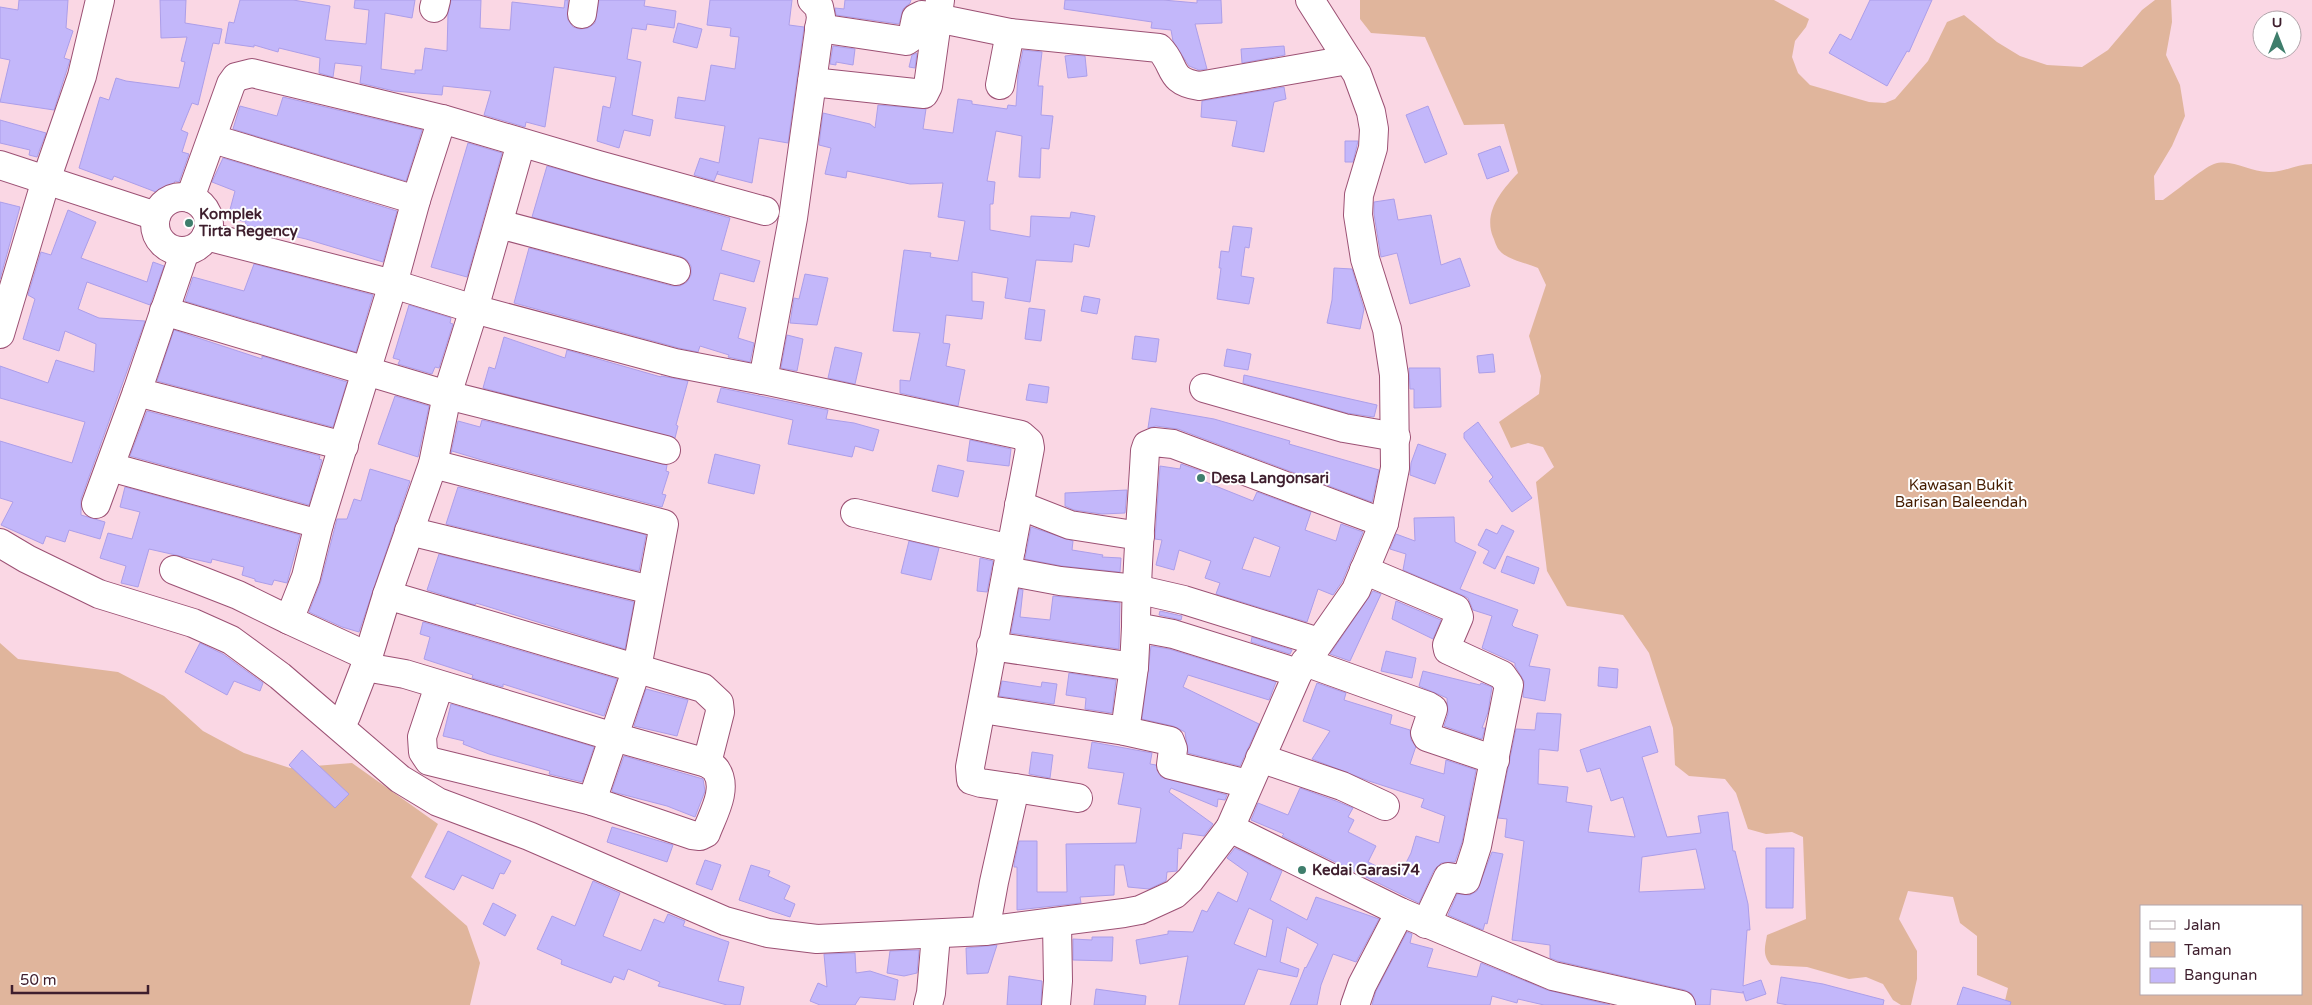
<svg xmlns="http://www.w3.org/2000/svg" width="2312" height="1005" font-family="'Varela Round',sans-serif">
<rect width="100%" height="100%" fill="#fad7e4"/>
<g fill="#e0b59c" fill-rule="evenodd">
<path d="M1360,0H1774L1809,19L1806,27L1795,41L1792,57L1798,73L1810,85L1869,102L1885,103L1895,99L1928,61L1947,22L1964,15L1997,42L2020,56L2047,65L2082,67L2108,50L2142,10L2155,0H2171L2172,22L2166,55L2180,85L2185,116L2172,146L2154,176L2155,200H2163C2175,192 2203,168 2214,164C2232,158 2251,173 2270,172C2284,172 2298,164 2312,164V1005H2004L2008,988L1977,975V936L1960,923L1953,897L1908,891L1899,919L1917,951V979L1911,1005H1901L1893,1000L1883,984L1866,977L1849,979L1807,967L1771,965C1762,955 1765,947 1767,935L1806,919L1803,837L1792,832L1766,834L1748,829L1736,793L1725,779L1689,776L1675,765L1673,728L1649,653L1623,615L1567,606L1547,571L1536,482L1554,467L1543,447L1528,443L1511,448L1499,422L1539,394L1541,376L1529,336L1546,285L1538,268C1527,263 1508,260 1500,251C1496,247 1495,241 1493,237C1483,212 1502,190 1518,173L1504,124L1464,125L1425,37L1371,33L1360,19ZM2141,906H2301V994H2141Z"/>
<path d="M0,643L18,659L118,672L164,696L203,731L244,753L290,768L352,763L438,824L411,877L467,926L480,963L470,1005H0Z"/>
</g>
<g fill="#c3b7fa" stroke="#ac9ee9" fill-rule="evenodd">
<path d="M19,0H68L66,28L73,31L64,58L70,60L54,110L0,102L10,60L0,58V7L18,10Z"/>
<path d="M160,0H186L185,23L222,29L219,44L213,43L198,105L192,103L181,130L188,133L182,152L189,154L179,182L175,181L169,197L114,176L112,180L79,168L100,97L109,100L116,78L126,81L179,88L185,62L181,61L187,37L161,38Z"/>
<path d="M240,0H293L330,6L325,40L366,44L369,10L354,8L355,0H415L412,18L385,13L381,69L415,74V70H422L425,48L447,51L448,14L451,0H481L480,28L510,30L512,2L564,8L565,0H568V20L573,27L580,29L588,28L595,23L599,0H645L644,6L676,11L674,28L647,24L646,30L632,28L627,59L641,62L632,115L653,120L650,136L624,130L619,148L597,141L603,106L610,108L616,77L554,67L545,127L526,122L525,127L484,115L491,91L443,86L442,95L394,91L360,83L362,66L335,63L333,77L319,73L320,58L279,48L278,52L254,45V47L225,43L229,22L234,23Z"/>
<path d="M710,0H792L789,25L804,27L788,143L759,138L752,183L717,174L718,171L714,181L694,175L700,158L719,163L725,126L675,118L678,97L705,101L711,65L735,69L739,37L730,36L731,28L707,25Z"/>
<path d="M845,0H911L910,3L903,9L899,24L836,15L835,8L844,9Z"/>
<path d="M1065,0H1163L1197,3V0H1221L1222,23L1195,24L1207,69L1199,70L1189,66L1173,41L1171,30L1151,28L1152,22L1064,9Z"/>
<path d="M1870,0H1932L1909,52L1907,51L1887,86L1829,53L1840,34L1851,40Z"/>
<path d="M678,23L702,29L697,48L673,42Z"/>
<path d="M833,46L855,49L853,65L836,62V65L830,64Z"/>
<path d="M1284,46L1285,55L1242,63L1241,49Z"/>
<path d="M1023,50L1042,52L1038,86H1043L1041,115L1053,116L1049,149L1041,148L1040,178L1019,177L1022,136L996,131L987,181L995,182L993,204H990V230L1030,237L1031,216L1070,218L1071,212L1095,216L1089,247L1074,244L1072,262L1036,260L1030,302L1005,298L1008,278L972,272V301L984,302L982,319L946,315L943,343L950,344L946,366L965,370L958,406L900,393V380L910,381L920,333L893,331L904,250L931,253L930,257L958,261L965,221L938,217L943,183L910,184L847,171L846,178L825,174L831,148L819,145L823,113L870,124L875,128L878,105L926,109L923,129L953,133L958,99L972,101V104L1007,109L1008,105L1016,106L1018,75Z"/>
<path d="M917,53L915,68L909,67L912,55Z"/>
<path d="M1073,55L1085,56L1087,76L1068,78L1065,56Z"/>
<path d="M1284,87L1286,99L1274,102L1264,152L1232,146L1237,121L1201,117L1202,101Z"/>
<path d="M283,97L422,130L406,181L233,129L240,106L277,116Z"/>
<path d="M1428,106L1447,154L1425,163L1406,115Z"/>
<path d="M0,120L46,133L37,157L29,155L30,150L0,143Z"/>
<path d="M1345,141H1358L1353,162H1345Z"/>
<path d="M468,143L502,153L467,277L431,267Z"/>
<path d="M1500,146L1509,171L1487,179L1478,154Z"/>
<path d="M223,158L397,211L383,262L306,239L245,225L246,222L228,217L235,191L212,182Z"/>
<path d="M547,166L730,218L721,250L760,261L754,282L720,273L713,300L746,308L738,338L754,343L750,362L728,357L729,355L700,346L698,352L679,348L514,303L529,248L672,286H680L687,282L691,275V266L687,260L680,256L532,217Z"/>
<path d="M1394,199L1398,220L1431,215L1441,265L1460,258L1470,286L1410,304L1397,253L1381,257L1374,214V202Z"/>
<path d="M0,202L20,207L0,279Z"/>
<path d="M68,210L96,222L81,258L147,282L153,262L164,266L150,305L87,282L78,309L99,318L145,321L81,499V515L105,522L100,539L69,530L65,542L46,536L43,544L1,525L13,502L0,498V441L72,463L85,422L0,398V366L48,383L56,360L94,372L96,344L65,331L59,351L23,339L35,299L28,295L41,252L51,255Z"/>
<path d="M1233,226L1252,228L1249,248L1245,247L1241,276L1254,278L1249,304L1217,299L1221,268H1219L1221,251L1229,252Z"/>
<path d="M254,264L373,295L356,352L185,301L193,277L244,291Z"/>
<path d="M1334,268L1352,269L1364,309L1360,329L1327,323L1332,300Z"/>
<path d="M805,274L828,278L817,325L790,323L794,298L799,299Z"/>
<path d="M1084,296L1100,299L1097,314L1081,311Z"/>
<path d="M409,305L451,318L450,323L453,324L439,368L435,367L432,374L398,364L400,360L393,358Z"/>
<path d="M1029,308L1045,310L1041,341L1025,339Z"/>
<path d="M174,330L262,359V356L347,382L333,427L157,381Z"/>
<path d="M787,335L803,339L797,371L781,368Z"/>
<path d="M1135,336L1159,339L1156,362L1132,359Z"/>
<path d="M504,337L565,358L567,350L661,377V376L688,381L676,425L678,426L675,438L483,388L489,367L495,369Z"/>
<path d="M835,347L862,353L855,384L828,378Z"/>
<path d="M1227,349L1251,354L1248,370L1224,366Z"/>
<path d="M1493,354L1495,372L1479,373L1477,356Z"/>
<path d="M1409,368H1440L1441,407L1414,408V389H1410Z"/>
<path d="M1244,375L1377,405L1374,417L1347,413L1243,383Z"/>
<path d="M1029,384L1049,387L1047,403L1026,400Z"/>
<path d="M721,388L828,410L826,419L854,423L879,430L873,451L855,446L852,457L788,444L793,420L717,402Z"/>
<path d="M395,396L429,406L418,457L378,444Z"/>
<path d="M1151,408L1214,419L1290,441L1289,444L1379,470L1372,502L1178,429L1156,426L1148,428Z"/>
<path d="M147,411L320,456L319,459L322,460L309,505L130,456Z"/>
<path d="M482,420L667,465L666,471L669,472L662,494L666,495L662,507L485,461L452,451L451,453L458,421L480,427Z"/>
<path d="M1478,422L1532,498L1512,512L1489,481L1493,477L1464,438V433Z"/>
<path d="M970,440L1011,449L1009,466L967,461Z"/>
<path d="M1418,444L1446,454L1435,484L1410,475L1411,463Z"/>
<path d="M715,454L760,465L754,494L708,483Z"/>
<path d="M1181,464L1201,471L1198,479L1253,501L1257,492L1311,512L1305,530L1336,541L1341,524L1363,532L1342,582L1333,595L1318,589L1307,622L1216,594L1220,583L1205,578L1211,561L1179,550L1174,570L1156,565L1162,540L1155,539L1160,466L1180,469ZM1254,537L1280,547L1270,577L1242,569Z"/>
<path d="M938,465L964,471L958,497L932,491Z"/>
<path d="M370,469L410,481L359,632L342,627L309,612L321,581L337,519H347L354,499L361,501Z"/>
<path d="M125,487L300,535L287,583L274,580L272,585L255,581V579L242,575L244,567L212,559L211,563L149,549L138,587L121,583L126,566L100,558L108,533L132,539L140,512L120,507Z"/>
<path d="M458,487L646,535L639,571L446,524Z"/>
<path d="M1127,490L1125,513L1102,514L1074,510L1065,506V493Z"/>
<path d="M1454,517L1455,542L1476,552L1460,589L1518,610L1512,625L1514,627L1538,635L1529,666L1550,669L1545,701L1523,697L1524,681L1515,666V663L1482,648L1492,616L1473,610L1468,598L1462,595L1403,570L1406,554L1390,549L1396,534L1415,541L1414,518Z"/>
<path d="M1502,525L1514,531L1495,569L1483,563L1489,551L1478,545L1486,529L1497,534Z"/>
<path d="M1031,527L1073,541L1072,550L1103,555L1102,557L1121,558L1120,572L1062,566L1025,559Z"/>
<path d="M909,541L939,548L931,580L901,573Z"/>
<path d="M439,554L634,602L625,649L476,603L475,605L427,590Z"/>
<path d="M1507,556L1539,568L1534,584L1501,572Z"/>
<path d="M980,558L993,561L987,592L977,591Z"/>
<path d="M1019,589L1023,590L1020,617L1050,620L1053,596L1120,603L1119,649L1011,633Z"/>
<path d="M1373,591L1381,594L1350,661L1330,654Z"/>
<path d="M1396,601L1441,620L1433,639L1392,619Z"/>
<path d="M1160,611L1182,616L1181,620L1159,615Z"/>
<path d="M423,622L617,679L604,716L503,684V687L472,678L473,675L424,659L430,637L420,634Z"/>
<path d="M1252,637L1292,650L1290,654L1251,642Z"/>
<path d="M200,643L223,654L263,683L260,691L234,681L227,695L185,672Z"/>
<path d="M1151,646L1169,649L1276,682L1269,700L1188,675L1183,687L1259,724L1240,766L1188,753L1185,732L1173,726L1142,719Z"/>
<path d="M1386,651L1416,658L1412,678L1381,671Z"/>
<path d="M1599,667L1618,669L1617,688L1598,686Z"/>
<path d="M1423,671L1480,685L1481,683L1492,687L1488,712L1482,728H1485L1482,739L1444,726L1448,714L1447,698L1419,686Z"/>
<path d="M1069,673L1116,680L1112,713L1085,709L1086,698L1066,695Z"/>
<path d="M1002,681L1041,687L1042,682L1057,684L1054,704L999,696Z"/>
<path d="M1317,683L1346,693L1344,700L1392,715L1390,724L1410,730L1411,740L1416,746L1410,764L1444,774L1446,760L1476,770L1462,842L1455,862L1441,863L1434,870L1419,903L1282,836L1284,834L1251,820L1258,803L1288,815L1300,788L1336,801L1353,808L1348,817L1354,820L1348,832L1376,846L1368,862L1399,877L1411,853L1416,836L1439,843L1445,816L1421,807L1424,799L1369,781L1312,759L1330,731L1303,721Z"/>
<path d="M646,689L688,700L677,736L634,726Z"/>
<path d="M451,704L594,747L582,782L549,774L550,771L489,754L463,744L464,741L443,736Z"/>
<path d="M1537,713L1561,714L1558,751L1539,749L1538,784L1568,787L1566,802L1592,806L1588,832L1635,837L1623,797L1611,801L1600,768L1587,772L1580,750L1650,726L1658,752L1642,757L1667,837L1701,833L1698,816L1728,812L1733,851H1735L1748,904L1750,930H1747L1743,986L1761,980L1766,994L1746,1001L1743,991V993L1711,989L1710,1005H1696L1692,994L1685,990L1558,961L1550,958V945L1512,940L1524,841L1505,837L1507,819L1498,818L1516,729L1535,730ZM1696,849L1705,889L1639,892L1642,857Z"/>
<path d="M1092,742L1152,753L1150,764L1156,765L1161,777L1227,795L1225,800L1218,799L1217,807L1171,788L1169,792L1213,824L1204,836L1183,833L1181,849L1178,848L1177,871L1167,872L1166,881L1149,889L1128,887L1124,865H1115L1114,895L1080,897L1081,903L1017,910V867H1014V864L1019,841H1037V892H1067L1066,844L1136,843L1141,808L1118,804L1124,773L1088,768Z"/>
<path d="M302,750L349,794L335,808L289,765Z"/>
<path d="M1032,752L1053,755L1050,778L1029,774Z"/>
<path d="M624,756L703,779L705,791L695,817L667,806L613,792L612,790Z"/>
<path d="M612,827L673,845L667,862L607,842Z"/>
<path d="M448,831L511,861L504,874L500,873L493,889L462,875L454,890L425,877Z"/>
<path d="M1235,848L1282,871L1270,900L1307,920L1316,897L1379,919L1356,962L1333,954L1321,985L1317,1005H1290L1305,967L1306,968L1318,944L1287,927L1280,962L1299,969L1297,977L1258,969L1244,1005H1179L1188,956L1140,964L1136,940L1168,934V931L1193,932L1202,910L1207,912L1218,892L1237,902L1248,873L1227,858ZM1249,908L1273,920L1266,957L1234,944Z"/>
<path d="M1766,848H1794L1793,908H1766Z"/>
<path d="M1492,852L1503,854L1487,924L1485,923L1483,930L1448,915L1457,894L1470,895L1477,891Z"/>
<path d="M705,860L721,865L712,890L696,884Z"/>
<path d="M751,865L770,871L768,876L790,886L784,899L795,904L790,917L739,900Z"/>
<path d="M593,881L620,893L603,936L641,951L654,919L664,923L668,914L685,921L683,926L729,942L718,981L744,987L740,1005H727L658,986L660,982L628,969L624,980L614,976L611,983L561,964L562,960L537,949L552,916L575,926Z"/>
<path d="M493,903L516,915L505,936L483,924Z"/>
<path d="M1407,932L1412,934L1410,943L1433,949L1427,967L1477,977L1481,963L1547,990L1610,1005H1544L1518,999L1517,1003L1492,996L1490,1005H1372L1376,991Z"/>
<path d="M1092,937H1113L1112,961L1073,960V939L1092,940Z"/>
<path d="M997,945L988,973L967,974L966,948Z"/>
<path d="M919,950L917,973L904,976L887,973L890,951Z"/>
<path d="M855,953L856,973L870,971L898,980L895,1000L860,997L855,1005H820L810,1001L818,983L827,987L824,954Z"/>
<path d="M1009,976L1042,981L1041,1005H1007Z"/>
<path d="M1781,977L1823,984L1884,1000L1883,1005H1788L1777,1003Z"/>
<path d="M1963,987L2011,1002L2010,1005H1957Z"/>
<path d="M1096,989L1146,996L1145,1005H1094Z"/>
</g>
<g fill="none" stroke-linecap="round" stroke-linejoin="round">
<g stroke="#9c5174" stroke-width="30">
<g id="minor">
<path d="M812,0L819,7L821,17L793,218L763,380L1021,435L1029,442L1030,448L970,767L971,780L981,783L1015,788L994,882L985,931"/>
<path d="M434,8L436,0"/>
<path d="M582,14L584,0"/>
<path d="M819,28L906,41L912,37L916,18L922,15L1010,33L1159,48C1177,66 1167,81 1199,86L1348,60"/>
<path d="M812,82L924,94L928,86L940,0"/>
<path d="M1000,85L1010,33"/>
<path d="M213,139L416,200"/>
<path d="M0,165L156,216"/>
<circle cx="182" cy="224" r="27"/>
<path d="M190,198L231,84L236,77L252,73L442,119L598,165L765,211"/>
<path d="M499,224L676,271"/>
<path d="M206,236L393,284L474,309L675,363L763,380"/>
<path d="M164,311L447,395L666,450"/>
<path d="M0,334L46,180L82,76L100,0"/>
<path d="M1204,388L1344,428L1396,437"/>
<path d="M137,392L344,446"/>
<path d="M433,464L664,524L637,668L592,801"/>
<path d="M110,467L319,524"/>
<path d="M96,504L137,392L185,251"/>
<path d="M1019,505L1070,525L1140,536"/>
<path d="M855,513L1011,549"/>
<path d="M409,531L651,590"/>
<path d="M0,543L27,559L99,594L193,623L231,640L280,676L400,779L438,802L529,836L725,921L768,933L817,939L985,931L1124,913L1140,910L1175,894L1190,880L1230,828L1298,673L1356,590L1384,523L1395,468L1394,375L1387,329L1365,259L1358,215L1359,195L1373,148L1374,129L1371,112L1357,74L1310,0"/>
<path d="M174,570L238,595L289,620L306,577L319,524L393,284L416,200L442,119"/>
<path d="M1364,570L1456,609L1459,617L1447,645L1448,650L1502,675L1509,685L1477,846L1466,880L1448,877L1426,924"/>
<path d="M1007,571L1060,581L1136,589L1184,600L1319,642"/>
<path d="M387,595L703,688L719,703L720,712L707,763"/>
<path d="M289,620L367,656"/>
<path d="M991,646L1134,667"/>
<path d="M1305,662L1428,706L1433,709L1425,733L1427,737L1495,760"/>
<path d="M1298,673L1173,634L1136,627C1136,568 1142,509 1145,451L1147,445L1154,442L1173,444L1384,523"/>
<path d="M439,686L422,737L423,752L429,761L592,801L692,835L700,836L706,833C712,816 729,789 716,770C715,767 709,765 707,763L614,737L405,674L365,667L387,595L433,464L447,395L474,309L521,143"/>
<path d="M995,711L1125,731L1170,741L1173,749L1171,765L1248,784"/>
<path d="M346,716L365,667"/>
<path d="M1125,731L1134,667L1136,627"/>
<path d="M1260,758L1342,786L1385,806"/>
<path d="M1015,788L1078,798"/>
<path d="M1230,828L1400,912L1553,976L1681,1005"/>
<path d="M928,1005L931,993L936,935"/>
<path d="M1056,1005L1058,981L1057,924"/>
<path d="M1355,1005L1362,985L1400,912"/>
</g>
</g>
<use href="#minor" stroke="#fff" stroke-width="28"/>
</g>
<g fill="#3f7e6c" stroke="#fff" stroke-width="2">
<circle cx="189" cy="223" r="5"/>
<circle cx="1201" cy="478" r="5"/>
<circle cx="1302" cy="870" r="5"/>
</g>
<g text-anchor="middle" stroke-width="4" stroke-linejoin="round" paint-order="stroke">
<g font-size="15" font-weight="bold" fill="#3e1e2d" stroke="#fff" text-anchor="start">
<text x="199" y="219">Komplek<tspan x="199" dy="17">Tirta Regency</tspan></text>
<text x="1211" y="483">Desa Langonsari</text>
<text x="1312" y="875">Kedai Garasi74</text>
</g>
<g font-size="15" fill="#461d00" stroke="#fff">
<text x="1961" y="490">Kawasan Bukit<tspan x="1961" dy="17">Barisan Baleendah</tspan></text>
</g>
</g>
<rect x="2140" y="905" width="162" height="90" fill="#ffffff" stroke="#b2a5ab"/>
<rect x="2150" y="921" width="25" height="8" fill="#ffffff" stroke="#b2a5ab"/>
<text x="2184" y="930" font-size="15" fill="#3e1e2d">Jalan</text>
<rect x="2150" y="942" width="25" height="15" fill="#e0b59c" stroke="#b2a5ab"/>
<text x="2184" y="955" font-size="15" fill="#3e1e2d">Taman</text>
<rect x="2150" y="968" width="25" height="15" fill="#c3b7fa" stroke="#b2a5ab"/>
<text x="2184" y="980" font-size="15" fill="#3e1e2d">Bangunan</text>
<g transform="translate(2277 35)"><circle r="24" fill="#ffffff" stroke="#b2a5ab"/>
<path d="M0-4L9 19L0 12L-9 19Z" fill="#3f7e6c"/>
<text y="-8" font-size="14" font-weight="bold" text-anchor="middle" fill="#3e1e2d">U</text>
</g>
<path d="M12 985v8h136v-8" fill="none" stroke="#3e1e2d" stroke-width="2.5"/>
<text x="20" y="985" font-size="15" fill="#3e1e2d" stroke="#ffffff" stroke-width="4" paint-order="stroke">50 m</text>
</svg>
